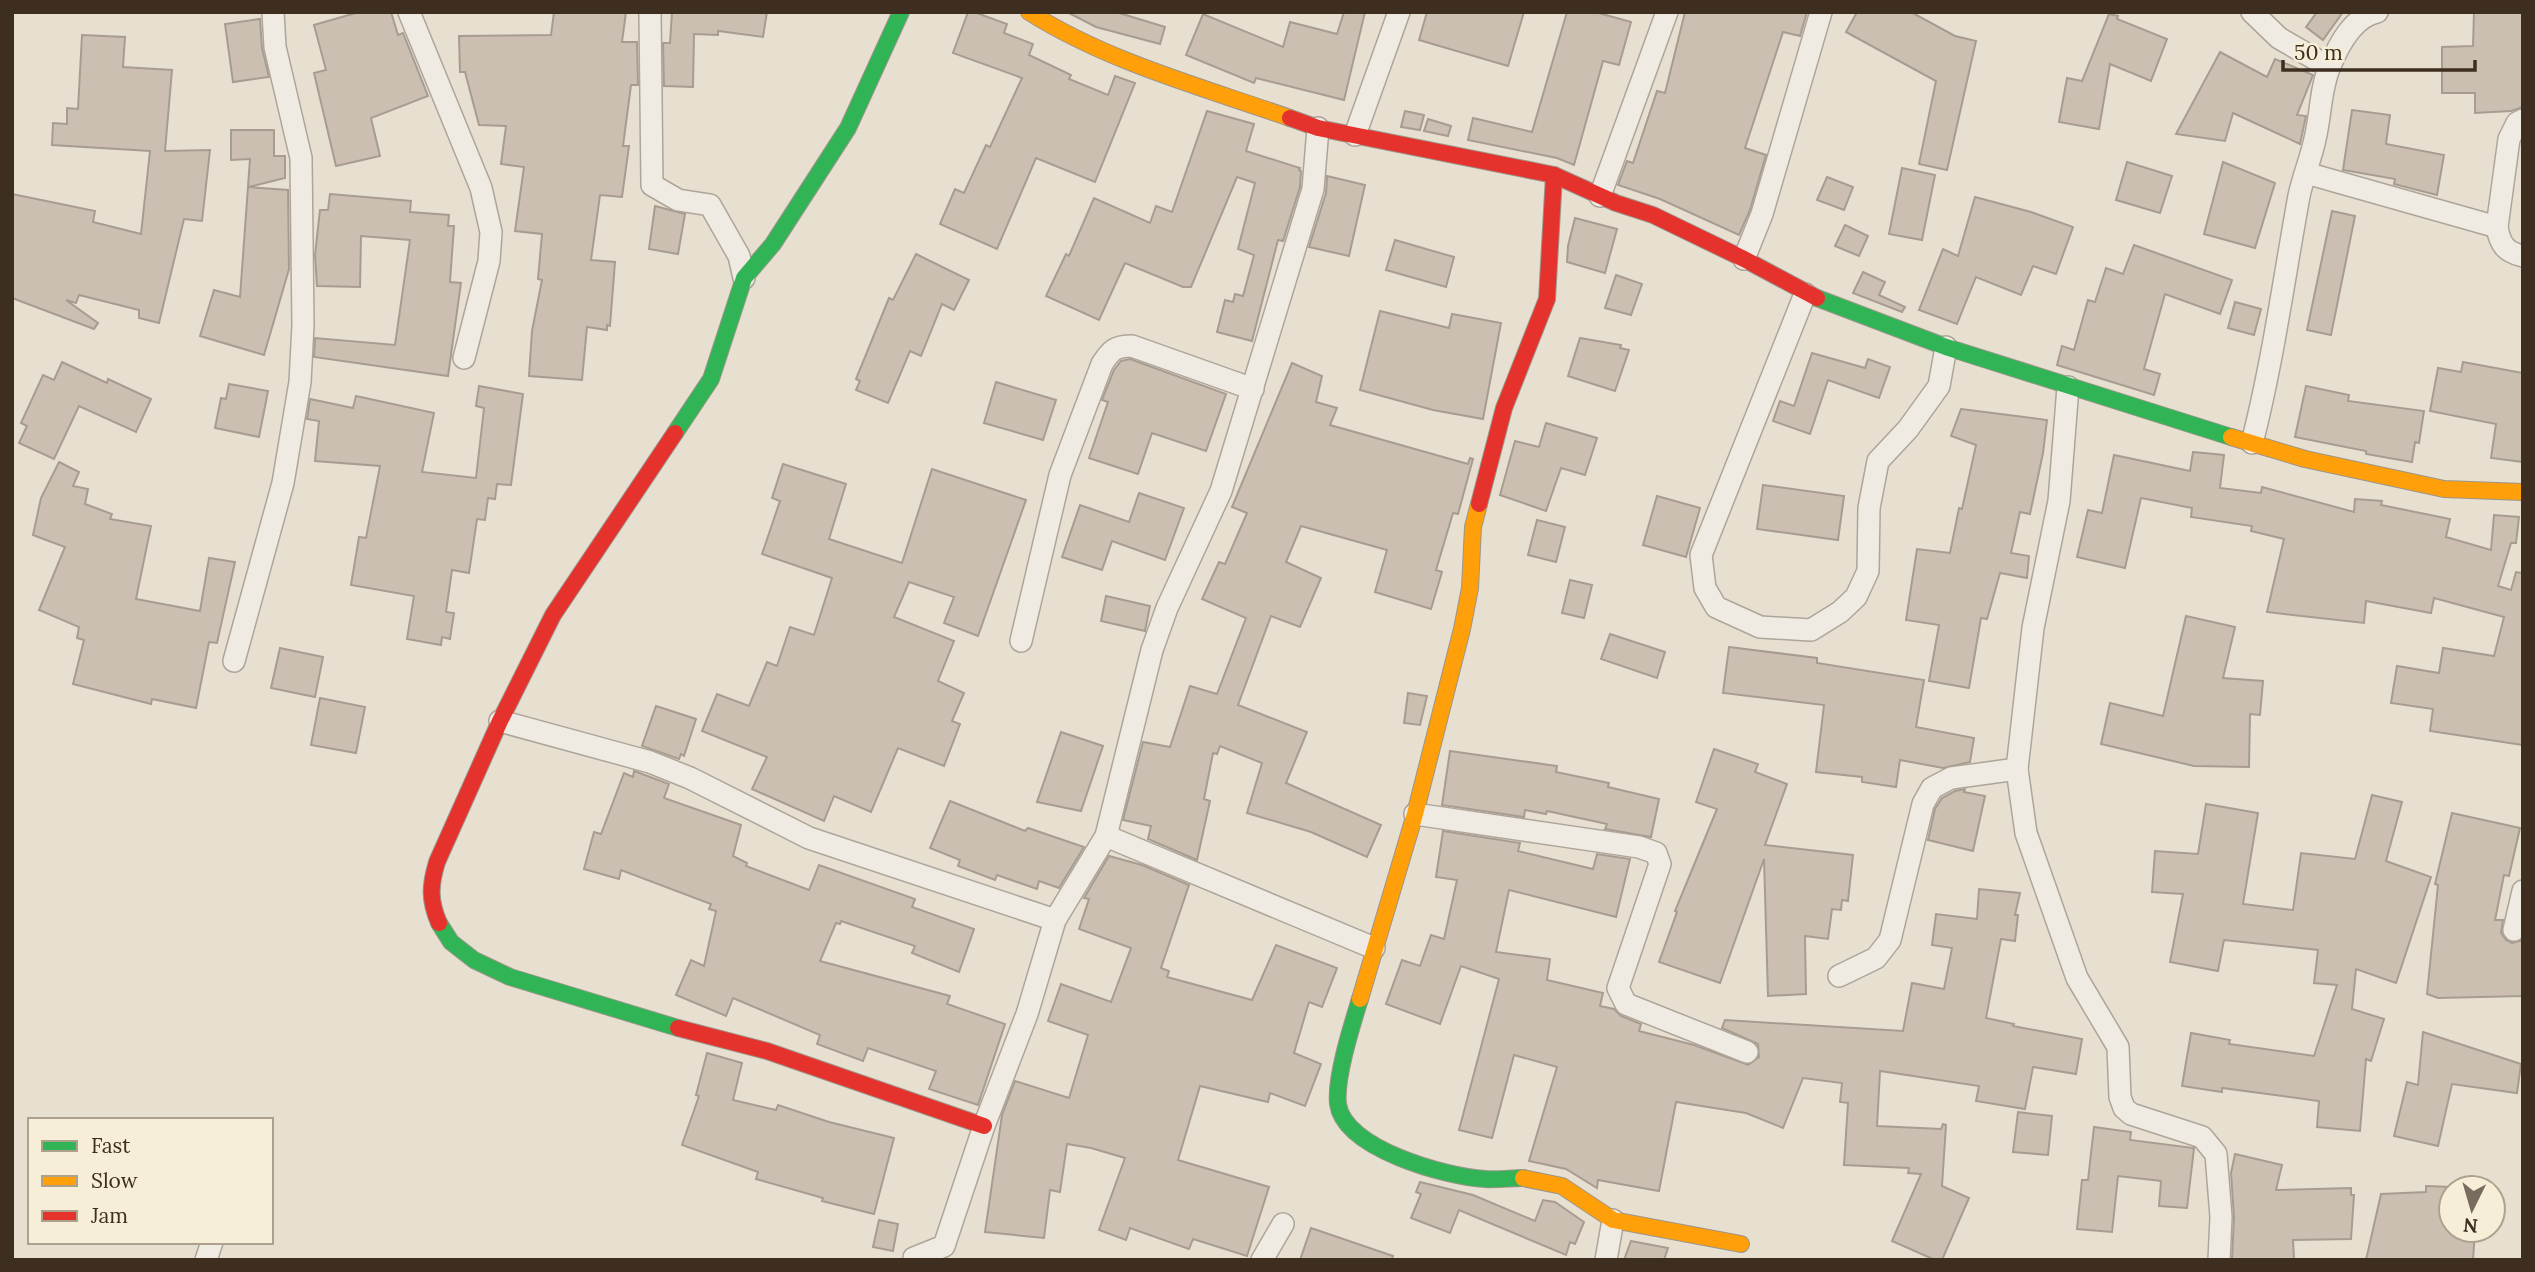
<svg xmlns="http://www.w3.org/2000/svg" width="2535" height="1272" font-family="Lora,serif">
<rect width="100%" height="100%" fill="#e7e0d1"/>
<g fill="#cbbfb2" stroke="#a89c90" stroke-width="2">
<path d="M359,12H391L398,35L403,33L428,96L371,118L380,156L336,166L314,73L326,70L314,25Z"/>
<path d="M554,12H626L622,42H637L638,85H631L623,146H629L622,197L600,195L591,260L615,262L610,326L607,325V330L587,327L582,380L529,376L532,331L542,280L538,279L542,234L515,231L524,167L501,164L506,126L479,125L465,72H460L459,36L551,35Z"/>
<path d="M672,12H767L763,37L718,31V35L694,34L693,87L664,86L663,43H670Z"/>
<path d="M968,12H974L1007,24L1004,33L1033,44L1029,55L1071,75L1069,79L1108,95L1115,76L1135,83L1095,182L1036,158L997,249L940,224L955,189L964,193L986,145L990,147L1022,78L953,53Z"/>
<path d="M1067,12H1116L1165,27L1160,44L1096,27Z"/>
<path d="M1344,12H1365L1344,100L1256,78L1254,83L1186,55L1203,14L1283,47L1290,22L1337,34Z"/>
<path d="M1427,12H1524L1508,66L1419,40Z"/>
<path d="M1567,12H1595L1631,22L1619,65L1603,61L1574,165L1557,158L1468,140L1473,118L1532,132Z"/>
<path d="M1685,12H1807L1800,36L1783,32L1745,148L1766,155L1750,210L1739,235L1660,199L1618,185L1627,161L1633,163L1657,91L1665,93Z"/>
<path d="M1857,12H1911L1955,36L1976,41L1947,170L1919,164L1936,81L1846,32Z"/>
<path d="M2317,12H2343L2323,40L2306,27Z"/>
<path d="M2474,12H2523V107L2511,111L2475,113V93H2442V47L2473,46Z"/>
<path d="M2109,14L2118,16L2117,19L2167,39L2151,81L2110,64L2099,129L2059,122L2067,78L2082,81Z"/>
<path d="M260,19L262,48L269,77L233,82L225,24Z"/>
<path d="M82,35L125,37L123,67L172,70L165,151L210,150L202,221L184,219L159,323L139,318V310L79,295L76,303L66,300L98,323L94,329L12,298V194L95,211L93,222L141,234L150,151L52,145L53,123L67,124V108L78,109Z"/>
<path d="M2220,52L2267,77L2275,59L2313,75L2297,115L2306,116L2300,144L2233,113L2225,141L2176,134Z"/>
<path d="M2352,110L2390,115L2386,144L2444,155L2437,195L2394,184L2395,179L2343,170Z"/>
<path d="M1207,111L1254,124L1246,151L1300,168L1299,170L1301,171L1300,187L1283,241L1278,240L1252,341L1217,332L1225,300L1233,302L1235,294L1243,296L1254,255L1238,249L1255,183L1237,177L1191,287H1183L1125,263L1099,320L1046,296L1066,254L1069,256L1094,198L1150,223L1156,206L1172,212Z"/>
<path d="M1405,111L1424,115L1420,130L1401,127Z"/>
<path d="M1428,119L1451,126L1448,136L1424,131Z"/>
<path d="M231,130H274V156H285V178L249,187L288,190L289,269L264,355L200,336L214,290L240,297L250,159L231,160Z"/>
<path d="M2127,162L2172,176L2160,213L2116,200Z"/>
<path d="M2223,162L2275,183L2255,248L2204,234Z"/>
<path d="M1902,168L1935,175L1922,240L1889,234Z"/>
<path d="M1327,176L1365,185L1349,256L1309,247L1326,193Z"/>
<path d="M1827,177L1853,187L1844,210L1817,200Z"/>
<path d="M330,194L411,201L410,212L449,215L448,226H454L450,282L461,283L448,376L314,357L315,338L395,345L410,240L361,236L360,287L317,286L315,255L320,210H328Z"/>
<path d="M1975,197L2031,212L2073,227L2056,274L2033,266L2021,295L1976,277L1957,324L1919,310L1943,249L1958,256Z"/>
<path d="M655,206L685,214L678,254L649,249Z"/>
<path d="M2332,211L2355,216L2331,335L2307,330Z"/>
<path d="M1575,218L1617,229L1605,273L1567,262L1568,246Z"/>
<path d="M1845,225L1868,236L1859,256L1835,246Z"/>
<path d="M1395,240L1454,257L1446,287L1386,270Z"/>
<path d="M2134,245L2232,280L2220,314L2165,294L2144,369L2160,374L2154,395L2057,365L2062,346L2074,350L2088,300L2095,302L2106,268L2123,274Z"/>
<path d="M916,254L969,280L954,310L942,304L921,356L910,351L888,403L856,390L860,381L856,379L889,298L893,300Z"/>
<path d="M1863,272L1885,282L1879,295L1905,307L1902,312L1853,293Z"/>
<path d="M1616,275L1642,284L1631,315L1605,308Z"/>
<path d="M2235,302L2261,309L2254,335L2228,328Z"/>
<path d="M1380,311L1449,328L1452,314L1501,323L1483,419L1433,410L1360,390Z"/>
<path d="M1580,338L1621,345L1620,348L1629,350L1615,391L1568,376Z"/>
<path d="M1812,353L1865,368L1868,359L1890,367L1879,398L1828,380L1810,434L1773,421L1780,401L1794,406Z"/>
<path d="M1130,359L1226,394L1206,451L1152,433L1138,474L1089,458L1108,402L1102,400L1114,370L1121,361Z"/>
<path d="M62,362L107,383L108,379L151,399L136,432L79,406L54,459L19,443L27,426L21,423L43,375L54,380Z"/>
<path d="M2463,362L2523,373V462L2491,458L2496,424L2430,411L2438,368L2461,372Z"/>
<path d="M1292,363L1322,376L1316,402L1337,408L1330,425L1468,464L1470,458L1473,459L1458,514L1453,513L1436,570L1442,572L1431,609L1375,592L1387,550L1301,526L1286,562L1321,578L1300,627L1271,616L1238,705L1307,732L1286,783L1381,825L1367,857L1311,832L1247,813L1262,763L1220,746L1217,754L1213,753L1204,799L1210,801L1197,860L1148,839L1151,826L1123,820L1143,742L1170,747L1190,686L1217,694L1246,618L1202,599L1219,562L1225,564L1247,513L1232,507Z"/>
<path d="M996,382L1056,400L1043,440L984,423Z"/>
<path d="M229,384L268,391L259,437L215,428L221,398L226,399Z"/>
<path d="M479,386L523,394L511,485L497,484L495,499L488,498L485,520L477,519L469,573L452,570L446,612L454,613L450,639L442,637L441,645L407,639L414,596L351,585L359,537L366,538L380,466L315,461L319,421L307,419L310,399L353,408L356,396L434,413L422,472L476,478L484,408L476,406Z"/>
<path d="M2306,386L2349,395L2348,401L2424,411L2419,443L2415,442L2412,462L2366,454V451L2295,437Z"/>
<path d="M1961,409L2047,420L2043,453L2030,514L2020,512L2011,553L2029,556L2027,578L2000,573L1987,619L1981,618L1969,688L1929,681L1939,625L1906,620L1917,549L1950,553L1959,508L1962,509L1976,445L1951,436Z"/>
<path d="M1546,423L1597,438L1585,475L1561,468L1546,511L1500,495L1515,441L1539,447Z"/>
<path d="M2193,452L2224,455L2220,488L2261,493L2262,487L2354,512L2355,499L2382,501L2381,505L2450,519L2446,537L2491,550L2494,515L2519,517L2516,543H2511L2498,586L2511,590L2516,572L2523,573V745L2430,731L2433,709L2391,703L2397,666L2439,673L2443,648L2494,656L2504,617L2434,598L2431,613L2366,601L2364,623L2267,612L2284,539L2251,531L2252,526L2191,517L2192,508L2141,498L2125,568L2077,557L2088,510L2102,513L2114,455L2190,471Z"/>
<path d="M59,462L79,472L73,486L88,489L85,504L112,514L110,519L151,526L136,599L200,611L209,558L235,562L217,643L209,642L196,708L152,699L151,704L73,684L84,640L77,638L79,627L39,610L65,547L33,535L41,498Z"/>
<path d="M783,464L846,484L829,539L902,563L932,469L1026,500L978,636L944,623L954,597L909,582L894,617L954,641L938,681L964,693L952,721L960,724L944,766L898,748L871,812L834,796L824,821L752,789L767,757L702,731L717,694L749,706L767,662L777,666L790,627L814,635L832,578L762,554L780,501L772,498Z"/>
<path d="M1763,485L1844,496L1838,540L1757,529Z"/>
<path d="M1139,493L1184,508L1165,560L1112,541L1102,570L1062,557L1080,505L1129,522Z"/>
<path d="M1657,496L1700,508L1686,557L1643,545Z"/>
<path d="M1537,520L1565,527L1556,562L1528,555Z"/>
<path d="M1570,580L1592,585L1584,618L1562,613Z"/>
<path d="M1106,596L1150,606L1145,631L1101,621Z"/>
<path d="M2186,616L2235,627L2223,678L2263,681L2260,715L2250,714L2249,767L2194,766L2101,744L2110,703L2163,716Z"/>
<path d="M1610,634L1665,652L1657,678L1601,659Z"/>
<path d="M1729,647L1817,658V663L1924,680L1916,727L1974,738L1970,762L1943,768L1900,760L1896,787L1862,782V777L1816,772L1824,705L1723,693Z"/>
<path d="M280,648L323,657L315,697L271,688Z"/>
<path d="M1408,693L1427,696L1420,725L1404,723Z"/>
<path d="M320,698L365,707L356,753L311,745Z"/>
<path d="M656,706L696,719L684,756L681,754L679,759L642,746Z"/>
<path d="M1061,732L1103,746L1081,811L1037,802Z"/>
<path d="M1714,749L1758,764L1755,772L1787,784L1765,845L1853,855L1848,901L1842,900L1841,910L1832,909L1828,939L1805,936L1806,994L1768,996L1764,859L1720,983L1659,962L1677,912L1675,911L1717,809L1696,802Z"/>
<path d="M1450,751L1557,766L1556,772L1609,783L1608,787L1659,799L1651,837L1605,829L1607,824L1547,811L1546,814L1525,810L1524,817L1442,805Z"/>
<path d="M634,771L669,784L664,798L741,825L733,856L747,863L746,866L809,890L819,865L915,899L912,907L974,929L959,972L912,953L915,946L841,921L840,924L836,923L820,961L950,996L947,1004L1005,1024L978,1105L929,1089L936,1071L868,1048L863,1061L817,1044L820,1035L733,998L726,1016L676,995L691,960L704,966L716,911L709,909L711,904L621,870L619,879L584,869L594,832L601,834L624,773L633,777Z"/>
<path d="M1965,789L1964,792L1985,796L1973,851L1928,840L1935,809L1942,798L1955,791Z"/>
<path d="M2372,795L2402,802L2386,861L2431,877L2396,983L2356,969L2352,1009L2384,1019L2371,1061L2366,1059L2360,1131L2317,1127L2319,1101L2222,1088V1092L2182,1086L2191,1033L2230,1040L2229,1044L2314,1056L2337,985L2314,983L2318,950L2224,940L2218,971L2170,962L2183,894L2152,892L2155,851L2198,854L2206,804L2258,813L2243,904L2293,910L2301,853L2355,859Z"/>
<path d="M950,801L1025,831L1028,828L1084,847L1059,888L1039,881L1037,889L997,875L995,880L958,866L960,860L930,848Z"/>
<path d="M2452,813L2520,828L2509,876L2504,875L2495,920H2503L2501,933L2506,940L2512,943L2523,940V996L2438,998L2427,994L2438,885L2435,884Z"/>
<path d="M1443,831L1520,843L1518,851L1593,869L1597,854L1630,859L1616,917L1509,890L1496,952L1550,959L1547,980L1603,993L1600,1006L1614,1009L1621,1016L1641,1024L1639,1031L1694,1045L1748,1065L1759,1057L1758,1044L1722,1028L1725,1020L1903,1031L1912,983L1944,989L1952,948L1932,945L1936,914L1977,919L1979,889L2020,893L2015,915H2018L2015,941L2001,939L1986,1018L2014,1024L2013,1026L2082,1039L2076,1074L2033,1067L2025,1109L1976,1101L1979,1086L1880,1071L1877,1126L1941,1129L1943,1124L1946,1125L1942,1186L1969,1198L1942,1260H1935L1892,1241L1921,1174L1908,1173L1909,1168L1844,1165L1848,1103L1840,1102L1842,1083L1803,1078L1783,1128L1746,1113L1676,1102L1659,1191L1598,1180L1597,1188L1566,1169L1529,1161L1557,1067L1514,1055L1492,1138L1459,1130L1499,979L1461,966L1440,1024L1386,1004L1402,960L1420,966L1431,935L1444,939L1457,880L1436,877Z"/>
<path d="M1109,856L1142,865L1189,885L1161,968L1169,971L1167,977L1252,1000L1276,945L1337,968L1322,1007L1309,1002L1294,1053L1321,1064L1305,1106L1270,1093L1268,1102L1200,1086L1178,1160L1269,1187L1247,1256L1193,1239L1189,1249L1130,1228L1126,1240L1099,1230L1125,1158L1091,1148L1067,1144L1060,1192L1050,1190L1044,1238L985,1232L1002,1115L1015,1081L1069,1098L1088,1035L1048,1021L1061,984L1111,1002L1131,948L1079,929L1089,899L1084,898Z"/>
<path d="M2423,1032L2521,1064L2517,1093L2452,1084L2438,1146L2394,1136L2407,1082L2418,1085Z"/>
<path d="M707,1053L742,1063L733,1100L776,1110L778,1105L829,1122L894,1138L874,1214L822,1201L823,1198L756,1179L758,1172L682,1145L699,1096L696,1095Z"/>
<path d="M2018,1112L2052,1116L2048,1155L2013,1152Z"/>
<path d="M2094,1127L2131,1132L2130,1140L2194,1148L2187,1208L2159,1206L2161,1181L2118,1176L2112,1232L2077,1229L2082,1180H2088Z"/>
<path d="M2235,1154L2282,1165L2276,1190L2351,1188V1195H2354L2351,1239L2293,1240L2294,1259L2232,1260L2234,1217L2231,1173Z"/>
<path d="M1420,1182L1473,1195L1535,1221L1543,1200L1555,1202L1584,1222L1575,1244L1570,1242L1566,1255L1459,1210L1450,1233L1411,1218L1421,1194L1416,1192Z"/>
<path d="M2426,1186L2451,1187V1230H2475L2473,1260H2366L2381,1194L2426,1192Z"/>
<path d="M879,1220L898,1224L893,1251L873,1247Z"/>
<path d="M1311,1228L1393,1256L1392,1260H1300Z"/>
<path d="M1631,1241L1668,1248L1664,1260H1624Z"/>
</g>
<g fill="none" stroke-linecap="round" stroke-linejoin="round">
<g stroke="#ada599" stroke-width="24">
<g id="street">
<path d="M409,12L481,188L491,232L489,261L464,358"/>
<path d="M650,12L652,185L678,200L710,205L739,256L744,278"/>
<path d="M2252,12L2279,38L2329,67"/>
<path d="M1355,135L1399,12"/>
<path d="M2306,173L2497,227L2509,139L2517,123L2523,120"/>
<path d="M1600,196L1667,12"/>
<path d="M2497,227C2500,244 2505,252 2523,256"/>
<path d="M1744,259L1762,214L1821,12"/>
<path d="M1805,294L1701,555L1705,588L1716,607L1760,627L1811,630L1840,612L1856,597L1868,571L1869,508L1878,461L1908,429L1939,386L1946,347"/>
<path d="M2068,387L2059,501L2033,628L2017,769L2026,833L2077,978L2118,1047L2120,1097L2124,1108L2131,1114L2202,1137L2216,1154L2221,1217L2219,1260"/>
<path d="M2252,443C2273,361 2284,278 2299,196C2303,177 2311,158 2315,139C2321,115 2320,89 2330,66C2339,44 2353,17 2377,12"/>
<path d="M1021,641L1060,475L1102,364C1111,350 1115,346 1132,346L1253,389"/>
<path d="M234,661L283,483L300,382L303,325L301,158L275,47L273,12"/>
<path d="M500,721L650,762L690,778L809,838L1055,920"/>
<path d="M1415,814L1639,847L1656,853L1660,864L1618,988L1626,1004L1747,1052"/>
<path d="M1106,836L1374,948"/>
<path d="M2514,930L2523,891"/>
<path d="M1839,976L1876,958L1890,940L1923,804L1932,788L1951,778L2017,769"/>
<path d="M206,1260L212,1242"/>
<path d="M914,1260V1258L944,1246L984,1126L1027,1014L1055,920L1106,836L1152,650L1167,608L1221,491L1313,189L1318,128"/>
<path d="M1262,1260L1283,1224"/>
<path d="M1606,1260L1613,1220"/>
</g>
</g>
<g stroke="#9c958a" stroke-width="18">
<g id="fast">
<path d="M1817,298L1946,347L2231,437"/>
<path d="M675,433L711,379L744,278L773,244L848,128L901,12"/>
<path d="M439,923L451,942L474,960L510,977L678,1028"/>
<path d="M1360,999C1352,1025 1335,1078 1338,1104C1344,1149 1447,1177 1485,1179C1498,1180 1511,1178 1523,1178"/>
</g>
</g>
<g stroke="#9c958a" stroke-width="18">
<g id="slow">
<path d="M1029,12C1108,62 1202,87 1290,118"/>
<path d="M2231,437L2305,459L2444,489L2523,492"/>
<path d="M1360,999L1415,814L1462,629L1470,588L1473,527L1479,504"/>
<path d="M1523,1178L1562,1186L1613,1220L1741,1244"/>
</g>
</g>
<g stroke="#9c958a" stroke-width="18">
<g id="jam">
<path d="M1290,118L1318,128L1554,175L1616,203L1653,215L1744,259L1817,298"/>
<path d="M1479,504L1504,408L1547,299L1554,175"/>
<path d="M439,923C429,900 430,885 437,862L500,721L553,615L675,433"/>
<path d="M678,1028L767,1051L984,1126"/>
</g>
</g>
<use href="#street" stroke="#efebe3" stroke-width="21"/>
<use href="#fast" stroke="#30b455" stroke-width="16"/>
<use href="#slow" stroke="#ff9f0a" stroke-width="16"/>
<use href="#jam" stroke="#e5322d" stroke-width="16"/>
</g>
<rect width="2535" height="1272" fill="none" stroke="#3d2e20" stroke-width="28"/>
<rect x="28" y="1118" width="245" height="126" fill="#f7eed8" stroke="#ada18e" stroke-width="2"/>
<rect x="42" y="1141" width="35" height="10" fill="#30b455" stroke="#ada18e" stroke-width="2"/>
<text x="91" y="1153" font-size="21" fill="#3d2e20">Fast</text>
<rect x="42" y="1176" width="35" height="10" fill="#ff9f0a" stroke="#ada18e" stroke-width="2"/>
<text x="91" y="1188" font-size="21" fill="#3d2e20">Slow</text>
<rect x="42" y="1211" width="35" height="10" fill="#e5322d" stroke="#ada18e" stroke-width="2"/>
<text x="91" y="1223" font-size="21" fill="#3d2e20">Jam</text>
<g transform="translate(2472 1209) rotate(185)"><circle r="33" fill="#f7eed8" stroke="#ada18e" stroke-width="2"/>
<path d="M0-5L12 26L0 18L-12 26Z" fill="#786c5e"/>
<text y="-10" font-size="19" font-weight="bold" text-anchor="middle" fill="#3d2e20">N</text>
</g>
<path d="M2283 60v10h192v-10" fill="none" stroke="#3d2e20" stroke-width="3.5"/>
<text x="2294" y="60" font-size="21" fill="#3d2e20" stroke="#f7eed8" stroke-width="5" paint-order="stroke">50 m</text>
</svg>
